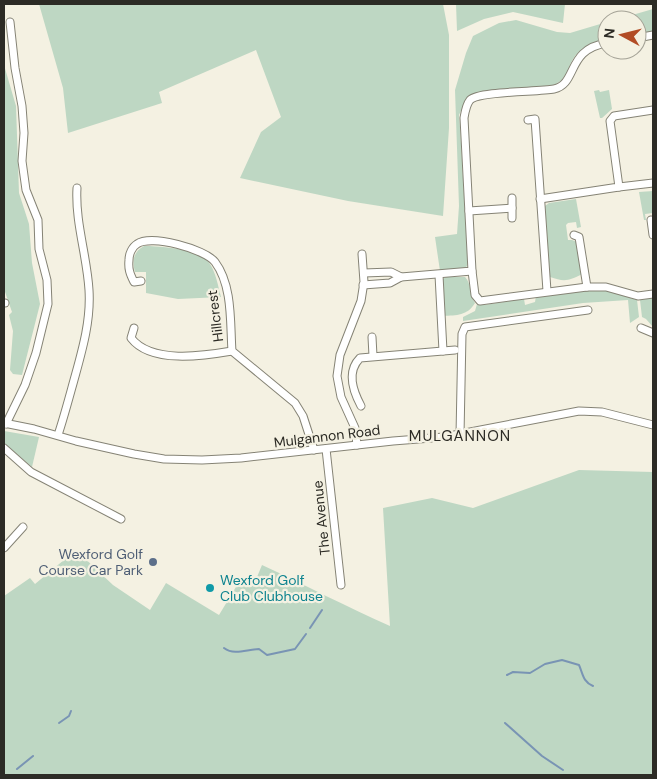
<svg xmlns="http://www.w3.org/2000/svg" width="657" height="779" font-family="'DM Sans',sans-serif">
<rect width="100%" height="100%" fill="#f4f1e2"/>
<g fill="#bed7c3">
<path d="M39,4H443L449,35V128L443,216L348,201L240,178L261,132L281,117L256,50L159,92L162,103L68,133L63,88Z"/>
<path d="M456,4H565L563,23L513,12L484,19L457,31Z"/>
<path d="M653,9V31L637,35V20H615Z"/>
<path d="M516,20L557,32L570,33L607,22V34L600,35V40C589,44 579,49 573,59C566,71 569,77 554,85L496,91L463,106L459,115L460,127L468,262L467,266L463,270L440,271L435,237L457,234L459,206L455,90L466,53L473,36L499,23Z"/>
<path d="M4,65L16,106L19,193L29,224L32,263L40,304L22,375L13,374L10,370L13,331L9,315L12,312L4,289Z"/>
<path d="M599,90L600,92L609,90L612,109L602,118H600L594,91Z"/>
<path d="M653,191V213L645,214L646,220H644L639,192Z"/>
<path d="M576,199L581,227L577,228L576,222L568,223L566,225L568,240H572L577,242L582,274C569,281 564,282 550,277L545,206L549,203Z"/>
<path d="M144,246C160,246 201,249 210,264C216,273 218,286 221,297L178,299L146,293V272H135C132,261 133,252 144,246Z"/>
<path d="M446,277H465C472,284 469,295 475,303C467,316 457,315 443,316L442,282L443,279Z"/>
<path d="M605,290L637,300L639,317L630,323L628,300L583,303L463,321V317L475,311L477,304L484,305L522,299H524L525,305L535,302L536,296L578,291Z"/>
<path d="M653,298V327L646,319L642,317L640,300Z"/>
<path d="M4,431L39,437L32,467L4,443Z"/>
<path d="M579,470L653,472V775H4V596L30,578L35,584L76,550L113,585L150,610L166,583L219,615L242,577H257L262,565C305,585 347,607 390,626L383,508L432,498L473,508Z"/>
</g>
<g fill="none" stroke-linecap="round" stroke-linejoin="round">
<g stroke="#7994b4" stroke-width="2">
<path d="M310,628L322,610"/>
<path d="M224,648C235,656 247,649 259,649L267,655L295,649L306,634"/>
<path d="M507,675L513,672L530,673L545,664L562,660L579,665C583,674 583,682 593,686"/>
<path d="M59,723L69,716L71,711"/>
<path d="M505,723L542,756L563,770"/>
<path d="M17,769L33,756"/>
</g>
<g stroke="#858375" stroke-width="9">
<g id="street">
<path d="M637,38L653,35"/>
<path d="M528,120L535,119L547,291"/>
<path d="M619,187L653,183"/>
<path d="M512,198V218"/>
<path d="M540,199L619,187L610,121L614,116L653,110"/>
<path d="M469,211L512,208"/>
<path d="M651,220L653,235"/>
<path d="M574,235L579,237L587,287"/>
<path d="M472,271L475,295L480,301L587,287H606L638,296L653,294"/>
<path d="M364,273L391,272L401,277"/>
<path d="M439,275L443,351"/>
<path d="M141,281L134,282C130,274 128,269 129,260C129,254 132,247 137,244C151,234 205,249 215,262C233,286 230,324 232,351L295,403L303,416L314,450"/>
<path d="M363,285L390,283L401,277L472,271L464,118C465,112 466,105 470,100C479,91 538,92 554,89C578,84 566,49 607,43"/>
<path d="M4,303H5"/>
<path d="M134,328L131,338C151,364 203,356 232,351"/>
<path d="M641,328L653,333"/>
<path d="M372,337L373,356"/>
<path d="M361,406C353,391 346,372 360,358L455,350"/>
<path d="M4,423L34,429L76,441L134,454L164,459L202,460L241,458L393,441L444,437L579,411L602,412L653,425"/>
<path d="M6,424L25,385L36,353L48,304L47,280L39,249L38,220L26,190L22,161L24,133L22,106L15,68L10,22"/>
<path d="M58,435C64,417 69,398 74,380C82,351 91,321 89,290C87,256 75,222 77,188"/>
<path d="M460,435L462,334L465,327L588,310"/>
<path d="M357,445L355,428L341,397L337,376L340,355L361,301L364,282L362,254"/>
<path d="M4,448L31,472L121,519"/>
<path d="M326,449L341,585"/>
<path d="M4,548L23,527"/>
</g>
</g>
<use href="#street" stroke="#fff" stroke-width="7"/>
</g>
<circle fill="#5c6f8a" stroke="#f4f1e2" stroke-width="2" cx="153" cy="562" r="5"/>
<circle fill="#0f9aa8" stroke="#f4f1e2" stroke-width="2" cx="210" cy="588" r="5"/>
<g text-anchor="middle" stroke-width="4.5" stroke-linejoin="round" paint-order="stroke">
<g font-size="14" fill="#2c2b25" stroke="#f4f1e2">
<text transform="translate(215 316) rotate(-97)" y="5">Hillcrest</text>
<text transform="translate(327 436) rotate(-7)" y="5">Mulgannon Road</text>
<text transform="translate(321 518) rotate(-96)" y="5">The Avenue</text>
</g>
<g font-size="14" fill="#4e5e75" stroke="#f4f1e2" text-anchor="end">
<text x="143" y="559">Wexford Golf<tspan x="143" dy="16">Course Car Park</tspan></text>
</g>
<g font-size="14" fill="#0d838f" stroke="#f4f1e2" text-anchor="start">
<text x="220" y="585">Wexford Golf<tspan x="220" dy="16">Club Clubhouse</tspan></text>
</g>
<g font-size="15" letter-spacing="1" fill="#2c2b25" stroke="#f4f1e2">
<text x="460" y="441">MULGANNON</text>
</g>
</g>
<rect width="657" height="779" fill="none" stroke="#2c2b25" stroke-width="10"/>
<g transform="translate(622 35) rotate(277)"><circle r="24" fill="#f4f1e2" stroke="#a4a296"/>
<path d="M0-4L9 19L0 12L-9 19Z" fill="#b24c25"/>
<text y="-8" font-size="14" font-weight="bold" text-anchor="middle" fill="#2c2b25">N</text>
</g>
</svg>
